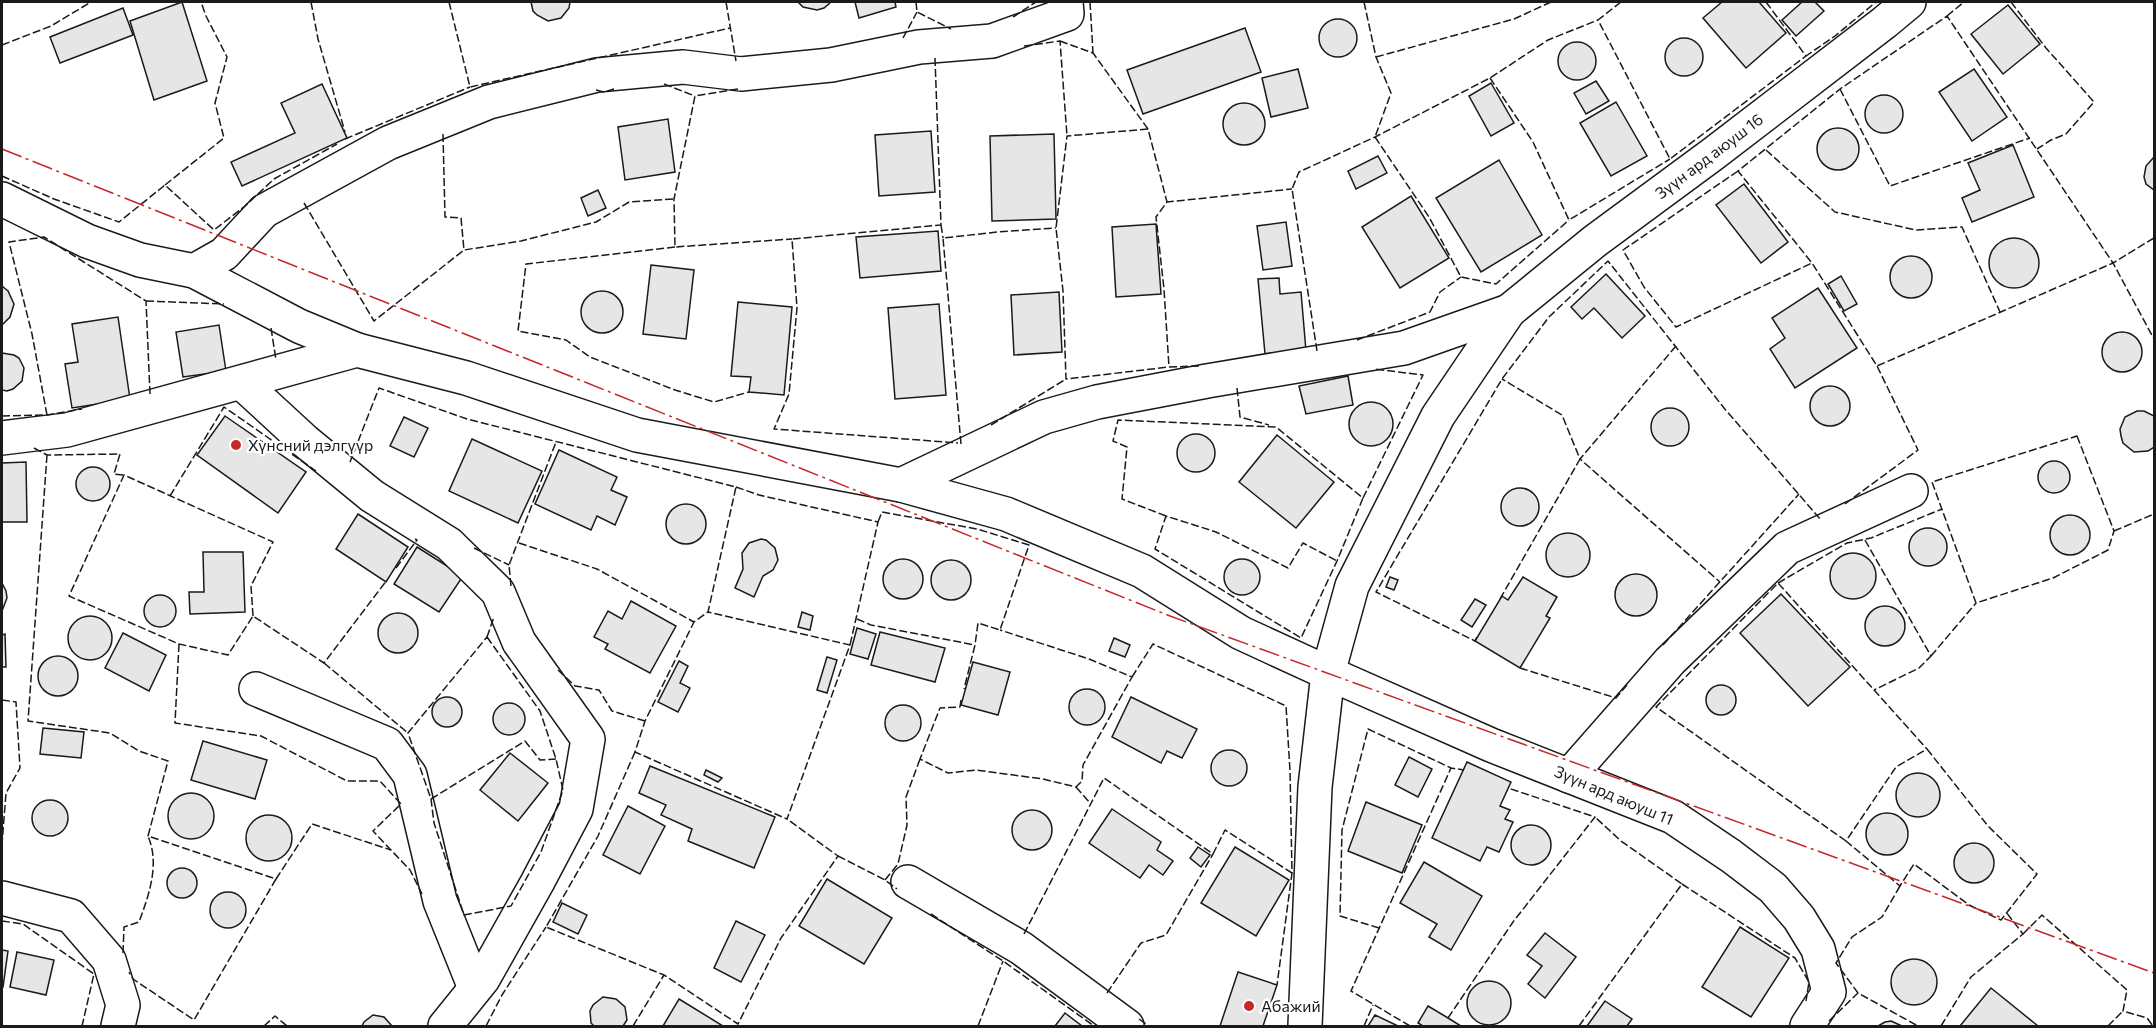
<svg xmlns="http://www.w3.org/2000/svg" width="2156" height="1028" font-family="Commissioner,sans-serif">
<rect width="100%" height="100%" fill="#fff"/>
<g fill="#e6e6e6" stroke="#1a1a1a" stroke-width="1.5">
<path d="M182,2L207,81L154,100L130,21Z"/>
<path d="M531,2H570L569,8L561,18L548,21L537,15L533,11Z"/>
<path d="M798,2H831L824,8L817,10L803,7Z"/>
<path d="M855,2H895L896,7L859,18Z"/>
<path d="M1722,2H1759L1786,33L1746,68L1703,18Z"/>
<path d="M1802,2H1815L1824,11L1796,36L1782,20Z"/>
<path d="M2008,5L2040,44L2003,74L1971,34Z"/>
<path d="M123,8L133,35L60,63L50,37Z"/>
<circle cx="1338" cy="38" r="19"/>
<path d="M1245,28L1261,72L1143,114L1127,70Z"/>
<circle cx="1684" cy="57" r="19"/>
<circle cx="1577" cy="61" r="19"/>
<path d="M1298,69L1308,108L1271,117L1262,78Z"/>
<path d="M1974,69L2007,117L1972,141L1939,92Z"/>
<path d="M1596,81L1609,101L1586,114L1574,93Z"/>
<path d="M1491,83L1514,123L1491,136L1469,96Z"/>
<path d="M322,84L347,138L242,186L231,162L295,133L281,103Z"/>
<circle cx="1884" cy="114" r="19"/>
<path d="M1616,102L1647,156L1611,176L1580,123Z"/>
<circle cx="1244" cy="124" r="21"/>
<path d="M668,119L675,172L625,180L618,127Z"/>
<circle cx="1838" cy="149" r="21"/>
<path d="M931,131L935,192L879,196L875,135Z"/>
<path d="M1054,134L1056,219L992,221L990,136Z"/>
<path d="M2013,145L2034,197L1972,222L1962,198L1980,190L1968,163Z"/>
<path d="M1378,156L1387,173L1356,189L1348,171Z"/>
<path d="M2154,157V190L2146,184L2144,177L2146,166Z"/>
<path d="M1499,160L1542,235L1481,272L1436,198Z"/>
<path d="M1744,184L1788,242L1761,263L1716,205Z"/>
<path d="M598,190L606,208L588,216L581,198Z"/>
<path d="M1411,196L1449,258L1400,288L1362,227Z"/>
<path d="M1286,222L1292,266L1263,270L1257,226Z"/>
<path d="M1156,224L1161,294L1116,297L1112,227Z"/>
<path d="M938,231L941,271L860,278L856,237Z"/>
<circle cx="2014" cy="263" r="25"/>
<circle cx="1911" cy="277" r="21"/>
<path d="M651,265L694,270L686,339L643,334Z"/>
<path d="M1606,274L1645,316L1622,338L1594,308L1582,319L1571,307Z"/>
<path d="M1841,276L1857,304L1844,311L1828,284Z"/>
<path d="M1279,278L1280,294L1301,292L1306,351L1265,354L1258,279Z"/>
<path d="M2,286L8,291L14,304L10,317L2,325Z"/>
<path d="M1818,288L1857,348L1795,388L1770,349L1785,338L1772,318Z"/>
<circle cx="602" cy="312" r="21"/>
<path d="M1059,292L1062,352L1014,355L1011,295Z"/>
<path d="M738,302L792,307L784,395L749,392L751,377L731,376Z"/>
<path d="M939,304L946,395L895,399L888,308Z"/>
<path d="M118,317L130,399L72,408L65,364L78,362L72,324Z"/>
<path d="M219,325L226,371L183,377L176,332Z"/>
<circle cx="2122" cy="352" r="20"/>
<path d="M2,353L14,355L19,358L24,368L22,381L13,389L7,391L2,390Z"/>
<path d="M1348,376L1353,405L1306,414L1299,386Z"/>
<circle cx="1830" cy="406" r="20"/>
<circle cx="1371" cy="424" r="22"/>
<circle cx="1670" cy="427" r="19"/>
<path d="M2137,411H2144L2154,416V447L2148,451L2134,452L2123,443L2121,436L2120,429L2125,417Z"/>
<path d="M225,416L306,472L278,513L197,455Z"/>
<path d="M404,417L428,428L414,457L390,446Z"/>
<circle cx="1196" cy="453" r="19"/>
<path d="M1277,435L1334,482L1296,528L1239,482Z"/>
<path d="M472,439L542,471L518,523L449,491Z"/>
<path d="M559,450L617,477L611,490L627,497L615,525L597,516L591,530L535,504Z"/>
<circle cx="2054" cy="477" r="16"/>
<path d="M26,462L27,522H2V463Z"/>
<circle cx="93" cy="484" r="17"/>
<circle cx="1520" cy="507" r="19"/>
<circle cx="686" cy="524" r="20"/>
<path d="M358,514L408,547L386,582L336,549Z"/>
<circle cx="2070" cy="535" r="20"/>
<circle cx="1928" cy="547" r="19"/>
<circle cx="1568" cy="555" r="22"/>
<path d="M761,539L766,540L775,548L778,560L773,570L763,576L754,597L735,588L743,569L742,553L749,543Z"/>
<path d="M417,547L463,576L439,612L394,584Z"/>
<path d="M203,552H243L245,612L190,614L189,592H204Z"/>
<circle cx="1853" cy="576" r="23"/>
<circle cx="1242" cy="577" r="18"/>
<circle cx="903" cy="579" r="20"/>
<circle cx="951" cy="580" r="20"/>
<circle cx="1636" cy="595" r="21"/>
<path d="M1390,577L1398,580L1394,590L1386,587Z"/>
<path d="M1523,577L1557,597L1546,616L1550,618L1520,668L1475,641L1502,596L1508,600Z"/>
<path d="M2,583L6,591L7,598L2,611Z"/>
<path d="M1781,594L1850,667L1808,706L1740,633Z"/>
<circle cx="160" cy="611" r="16"/>
<path d="M1475,599L1486,605L1472,627L1461,620Z"/>
<path d="M631,601L676,626L650,673L605,649L608,644L594,637L608,611L622,619Z"/>
<circle cx="1885" cy="626" r="20"/>
<path d="M802,612L813,616L810,630L798,627Z"/>
<circle cx="398" cy="633" r="20"/>
<circle cx="90" cy="638" r="22"/>
<path d="M857,628L876,634L868,659L850,654Z"/>
<path d="M880,632L945,648L935,682L871,665Z"/>
<path d="M123,633L166,655L149,691L105,668Z"/>
<path d="M5,634L6,667H2V635Z"/>
<path d="M1114,638L1130,645L1125,657L1109,651Z"/>
<circle cx="58" cy="676" r="20"/>
<path d="M827,657L837,660L827,693L817,690Z"/>
<path d="M679,661L688,666L680,683L690,688L678,712L658,702Z"/>
<path d="M973,662L1010,672L998,715L961,705Z"/>
<circle cx="1721" cy="700" r="15"/>
<circle cx="1087" cy="707" r="18"/>
<circle cx="447" cy="712" r="15"/>
<path d="M1131,697L1197,729L1182,758L1167,751L1161,763L1112,737Z"/>
<circle cx="509" cy="719" r="16"/>
<circle cx="903" cy="723" r="18"/>
<path d="M43,728L84,732L81,758L40,754Z"/>
<path d="M203,741L267,760L255,799L191,780Z"/>
<circle cx="1229" cy="768" r="18"/>
<path d="M510,753L548,783L518,821L480,790Z"/>
<path d="M1409,757L1432,769L1418,797L1395,785Z"/>
<path d="M1467,762L1511,782L1500,806L1510,810L1505,819L1513,822L1499,852L1487,847L1480,861L1432,838Z"/>
<path d="M650,766L775,817L754,868L688,841L692,829L661,815L666,805L639,793Z"/>
<path d="M706,770L722,778L718,782L704,775Z"/>
<circle cx="1918" cy="795" r="22"/>
<circle cx="191" cy="816" r="23"/>
<circle cx="50" cy="818" r="18"/>
<path d="M1366,802L1422,825L1402,873L1348,851Z"/>
<path d="M628,806L665,826L640,874L603,855Z"/>
<path d="M1112,809L1161,842L1157,850L1173,861L1163,875L1149,865L1140,878L1089,843Z"/>
<circle cx="1032" cy="830" r="20"/>
<circle cx="1887" cy="834" r="21"/>
<circle cx="269" cy="838" r="23"/>
<circle cx="1531" cy="845" r="20"/>
<circle cx="1974" cy="863" r="20"/>
<path d="M1198,847L1210,855L1201,867L1190,858Z"/>
<path d="M1235,847L1289,880L1256,936L1201,903Z"/>
<path d="M1424,862L1482,896L1451,950L1429,937L1437,924L1400,903Z"/>
<circle cx="182" cy="883" r="15"/>
<path d="M827,879L892,918L864,964L799,926Z"/>
<circle cx="228" cy="910" r="18"/>
<path d="M562,903L587,915L578,934L553,922Z"/>
<path d="M736,921L765,935L741,982L714,968Z"/>
<path d="M1740,927L1789,958L1751,1017L1702,987Z"/>
<path d="M1545,933L1576,957L1545,998L1528,984L1542,966L1527,955Z"/>
<path d="M2,950L8,951L3,987H2Z"/>
<path d="M17,952L54,960L46,995L10,987Z"/>
<circle cx="1914" cy="982" r="23"/>
<path d="M1238,972L1277,985L1263,1026H1220Z"/>
<circle cx="1489" cy="1003" r="22"/>
<path d="M1991,988L2038,1026H1960Z"/>
<path d="M603,997L616,999L625,1007L627,1020L623,1026H594L591,1023L590,1011L593,1005Z"/>
<path d="M679,999L723,1026H663Z"/>
<path d="M1605,1001L1632,1019L1627,1026H1587Z"/>
<path d="M1428,1006L1448,1018L1461,1026H1423L1418,1023Z"/>
<path d="M1065,1013L1082,1026H1055Z"/>
<path d="M373,1015L384,1017L392,1026H362L364,1022Z"/>
<path d="M1375,1015L1398,1026H1368Z"/>
<path d="M1891,1021L1902,1026H1878L1885,1022Z"/>
</g>
<g fill="none" stroke-linecap="round" stroke-linejoin="round">
<g stroke="#1a1a1a" stroke-width="36">
<g id="minor">
<path d="M2,199L87,241L140,260L194,271L299,326L357,350"/>
<path d="M194,271L224,254L264,211L388,143L489,102L597,75L683,67L741,74L831,65L919,47L992,41L1067,14L1066,2"/>
<path d="M242,383L305,441L372,496L449,544L498,592L519,642L588,739L576,809L537,883L483,979L445,1026"/>
<path d="M2,438L67,430L357,350L466,378L637,435L901,485L1006,514L1142,571L1241,633L1328,673L1491,745L1673,817L1731,856L1773,888L1799,918L1818,949L1829,992L1807,1026"/>
<path d="M901,485L1044,417L1097,402L1207,381L1404,348L1509,311"/>
<path d="M256,689L387,744L410,775L440,901L475,988"/>
<path d="M1569,776L1670,661L1787,548L1911,491"/>
<path d="M908,882L1021,948L1127,1026"/>
<path d="M2,898L71,916L109,960L123,1005L118,1026"/>
<path d="M1305,1026L1315,787L1328,673L1352,586L1438,416L1509,311L1595,241L1713,154L1885,22L1909,2"/>
</g>
</g>
<use href="#minor" stroke="#fff" stroke-width="33"/>
<g stroke="#1a1a1a" stroke-width="1.5" stroke-dasharray="8 3" stroke-linecap="butt">
<path d="M311,2L318,39L345,132"/>
<path d="M449,2L470,87L730,28"/>
<path d="M726,2L736,61"/>
<path d="M916,2L917,12L951,29"/>
<path d="M1090,2L1093,53"/>
<path d="M1364,2L1376,57L1391,93L1375,137"/>
<path d="M1621,2L1598,20L1670,159L1806,56"/>
<path d="M1766,2L1806,56L1835,36L1876,2"/>
<path d="M2011,2L2046,48L2094,102L2066,134L2051,140L2037,149"/>
<path d="M1947,16L1964,2"/>
<path d="M1013,17L1036,2"/>
<path d="M903,38L917,12"/>
<path d="M1060,41L1093,53L1148,129L1167,202"/>
<path d="M2,45L51,26L91,2"/>
<path d="M1024,46L1060,41L1067,136"/>
<path d="M1376,57L1514,19L1551,2"/>
<path d="M935,58L941,225L792,239L797,308L789,394L774,429L958,443"/>
<path d="M1490,78L1533,142L1569,220L1670,159"/>
<path d="M664,84L695,96"/>
<path d="M738,89L695,96L674,199L675,247L792,239"/>
<path d="M1840,89L1890,186L2030,138"/>
<path d="M596,90L604,92L614,89"/>
<path d="M1148,129L1067,136L1056,228L1063,291L1066,379L1169,367"/>
<path d="M443,134L445,217L461,218L464,250L521,241L596,222L629,202L674,199"/>
<path d="M1375,137L1429,217L1461,277L1496,284L1569,220"/>
<path d="M345,139L470,87"/>
<path d="M1766,150L1835,212L1916,230L1962,227L2000,312"/>
<path d="M1738,171L1623,250L1644,287L1676,327L1812,263"/>
<path d="M2,176L54,199L119,222L165,185L214,230L245,206L274,179L337,144"/>
<path d="M165,185L224,138L215,103L227,57L206,16L201,2"/>
<path d="M304,203L374,321L464,250"/>
<path d="M941,225L943,238"/>
<path d="M2154,238L2113,263L1877,366L1812,263L1738,171L1840,89L1947,16L2113,263L2154,339"/>
<path d="M675,247L526,264L518,331L566,340L590,357L675,390L714,402L749,392"/>
<path d="M146,301L224,304"/>
<path d="M271,328L276,360"/>
<path d="M1357,340L1430,312L1440,292L1461,277"/>
<path d="M1676,346L1580,459L1720,582"/>
<path d="M1317,351L1292,189L1299,172L1375,137L1490,78L1548,40L1598,20"/>
<path d="M1199,366L1169,367L1164,289L1156,217L1167,202L1292,189"/>
<path d="M1237,388L1240,417L1269,425"/>
<path d="M47,415L32,334L9,242L44,237L146,301L150,394"/>
<path d="M2,416L47,415L82,409"/>
<path d="M991,425L1066,379"/>
<path d="M2077,436L2114,531L2108,550L2053,578L1976,603L1932,482Z"/>
<path d="M961,444L943,238L998,232L1056,228"/>
<path d="M34,448L47,455L120,454L114,474L124,475"/>
<path d="M47,455L28,721L110,733L139,751L168,761L148,836L276,879L194,1020L133,979L129,972"/>
<path d="M350,462L379,388L467,419L736,487L708,612L694,622L645,721L635,752L787,819L850,645L708,612"/>
<path d="M736,487L759,495L878,522L850,645"/>
<path d="M170,496L224,407L316,471"/>
<path d="M1363,498L1423,375L1374,369"/>
<path d="M1845,504L1918,450L1877,366"/>
<path d="M1166,516L1122,499L1127,447L1113,441L1118,420L1276,427L1363,498L1337,561L1301,638L1155,549L1166,516L1216,532L1288,568L1303,543L1337,561"/>
<path d="M878,522L882,512L977,529L1029,545L1000,630L978,623L975,645L964,689"/>
<path d="M2114,531L2154,514"/>
<path d="M1865,540L1931,656L1919,668L1874,690"/>
<path d="M519,543L597,569L694,622"/>
<path d="M474,548L509,565"/>
<path d="M396,568L417,540L415,539"/>
<path d="M1778,583L1847,543L1871,538L1942,509"/>
<path d="M511,586L509,565L556,442"/>
<path d="M1500,599L1580,459L1562,415L1502,379"/>
<path d="M253,616L251,586L273,542L124,475L69,596L179,644L228,655L253,616L324,663L387,580"/>
<path d="M857,619L871,625L975,645"/>
<path d="M487,637L540,711L556,759L563,790L541,852L511,906L464,915L434,823L431,799L408,733Z"/>
<path d="M487,637L494,617"/>
<path d="M1477,637L1475,641L1376,592L1502,379L1549,317L1608,261L1724,408L1821,520"/>
<path d="M179,644L175,723L261,736L347,781H380L401,804L373,831L410,870L422,894"/>
<path d="M1663,645L1799,494"/>
<path d="M1931,656L1976,603"/>
<path d="M324,663L408,733"/>
<path d="M1520,668L1616,698L1627,685"/>
<path d="M558,670L575,686L599,690L612,711L645,721"/>
<path d="M1132,677L1153,644L1286,706L1290,771L1292,873L1277,985"/>
<path d="M2,700L16,702L20,768L6,793L2,844"/>
<path d="M961,700L960,707L940,708L920,759L948,773L976,770L1043,779L1076,787L1082,781L1083,765L1132,677L1089,659L1000,630"/>
<path d="M1927,749L1988,826L2037,874L2001,920L1969,905L1914,864L1900,886L1846,841L1896,767Z"/>
<path d="M635,752L598,836L546,927L664,975L738,1024L781,938L838,856L787,819"/>
<path d="M1076,787L1090,803"/>
<path d="M431,799L525,741L540,760L556,759"/>
<path d="M1846,841L1656,707L1778,583L1927,749"/>
<path d="M838,856L885,880L897,889"/>
<path d="M276,879L312,824L391,850"/>
<path d="M885,880L898,864L907,825L906,797L920,759"/>
<path d="M1682,884L1795,958L1809,982L1806,1001"/>
<path d="M1900,886L1882,917L1852,937L1836,963L1858,993L1918,1026"/>
<path d="M931,914L1003,961L1094,1026"/>
<path d="M2,921L23,924L94,974L82,1026"/>
<path d="M1379,928L1340,916L1342,830L1368,729L1451,768L1464,770"/>
<path d="M1024,934L1104,778L1213,854L1225,830L1292,873"/>
<path d="M2023,934L2042,915L2127,990L2123,1011L2147,1018L2153,1026"/>
<path d="M123,953L124,927L139,922C149,895 160,864 148,836"/>
<path d="M1107,993L1141,943L1166,935L1213,854"/>
<path d="M1448,1018L1513,922L1595,817L1508,788"/>
<path d="M1139,1019L1149,1026"/>
<path d="M1829,1021L1858,993"/>
<path d="M264,1026L275,1016L287,1026"/>
<path d="M486,1026L502,995L546,927"/>
<path d="M633,1026L664,975"/>
<path d="M978,1026L1003,961"/>
<path d="M1364,1026L1373,1005"/>
<path d="M1410,1026L1351,991L1451,768"/>
<path d="M1579,1026L1682,884L1621,841L1595,817"/>
<path d="M1941,1026L1971,977L2023,934L2006,912"/>
<path d="M2108,1026L2123,1011"/>
</g>
<path stroke="#c62828" stroke-width="1.5" stroke-dasharray="21 4.5 3 4.5" stroke-linecap="butt" d="M2,149L1170,616L2154,973"/>
</g>
<g fill="#c62828" stroke="#fff" stroke-width="2">
<circle cx="236" cy="445" r="6"/>
<circle cx="1249" cy="1006" r="6"/>
</g>
<g text-anchor="middle" stroke-width="4.5" stroke-linejoin="round" paint-order="stroke">
<g font-size="16" fill="#1a1a1a" stroke="#fff">
<text transform="translate(1709 156) rotate(-37)" y="6">Зүүн ард аюуш 16</text>
<text transform="translate(1614 795) rotate(23)" y="6">Зүүн ард аюуш 11</text>
</g>
<g font-size="16" fill="#1a1a1a" stroke="#fff" text-anchor="start">
<text x="248" y="451">Хүнсний дэлгүүр</text>
<text x="1261" y="1012">Абажий</text>
</g>
</g>
<rect width="2156" height="1028" fill="none" stroke="#1a1a1a" stroke-width="6"/>
</svg>
